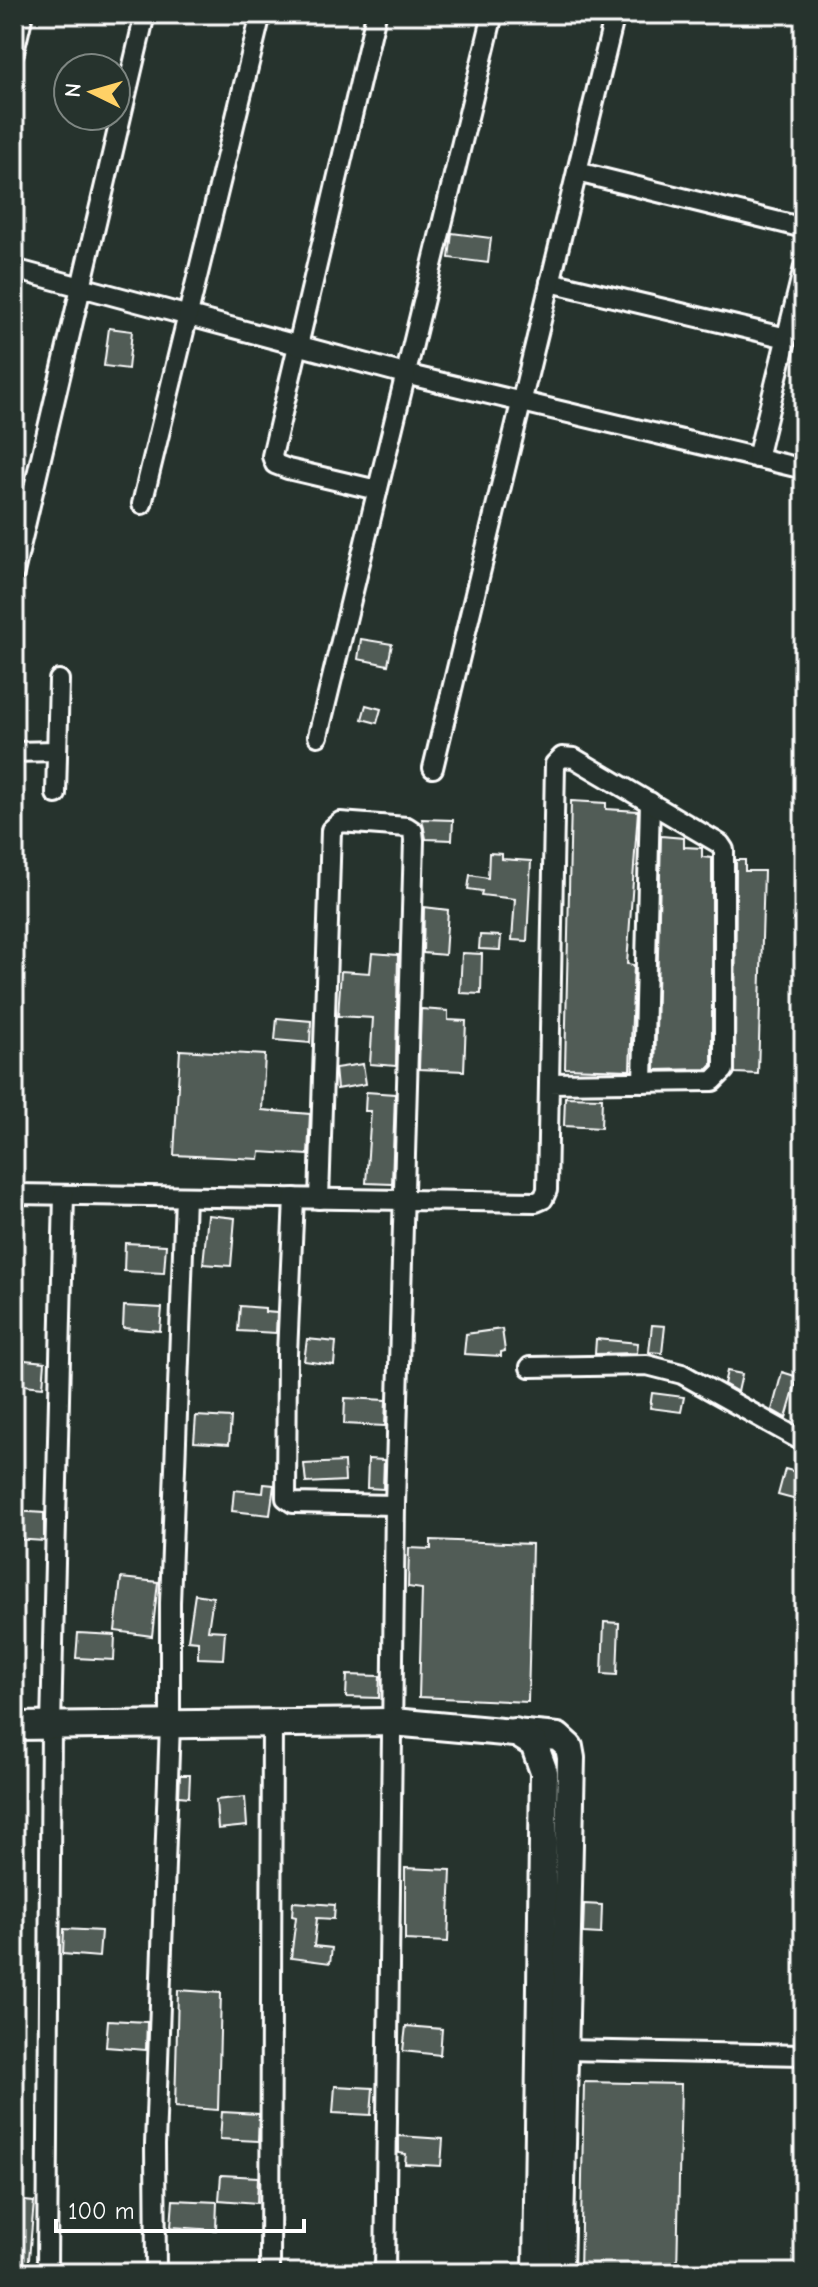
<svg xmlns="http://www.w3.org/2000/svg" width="818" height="2287" font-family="'Comic Neue',sans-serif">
<rect width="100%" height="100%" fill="#26332d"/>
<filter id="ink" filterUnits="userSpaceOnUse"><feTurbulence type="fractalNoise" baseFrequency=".0125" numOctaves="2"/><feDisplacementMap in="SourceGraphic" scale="16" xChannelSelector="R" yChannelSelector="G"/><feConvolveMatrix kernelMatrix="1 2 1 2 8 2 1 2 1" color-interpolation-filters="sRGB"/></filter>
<g filter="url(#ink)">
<g fill="#515c57" stroke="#fff" stroke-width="2">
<path d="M452,233L491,238L488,263L449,258Z"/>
<path d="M109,328L132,331L128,369L104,366Z"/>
<path d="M361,639L392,644L388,665L358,659Z"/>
<path d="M366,705L381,709L377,723L362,719Z"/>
<path d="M571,801L606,803V809L638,811L627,964L634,965L630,1070L565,1068Z"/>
<path d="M422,819L453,820L452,840L426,839Z"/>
<path d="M661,836L684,838V847L702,848V857L712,858V1065L708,1069L655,1070Z"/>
<path d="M489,853L502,854V859L531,861L527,941L512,940L515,899L481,895L482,891L468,889L470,875L488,878Z"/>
<path d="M736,860H745V871H764L758,1074L735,1073Z"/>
<path d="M424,907L448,910L445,955L423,953Z"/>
<path d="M480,935L501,936L500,950L479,949Z"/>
<path d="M372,953L398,955L396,1066L370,1064L373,1018L338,1016L341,971L370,973Z"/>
<path d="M462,953L482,954L481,994L460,993Z"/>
<path d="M421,1009L448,1011V1020L466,1021L464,1071L419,1069Z"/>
<path d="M277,1018L311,1021L310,1043L275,1040Z"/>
<path d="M180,1050L265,1055L262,1110L310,1114L308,1155L260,1152L259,1159L174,1155Z"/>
<path d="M363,1064L366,1084L337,1089L335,1068Z"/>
<path d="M366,1092L395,1094L392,1184L366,1183L371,1111H365Z"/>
<path d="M565,1097L602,1098L601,1128L564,1126Z"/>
<path d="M208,1215L235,1218L231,1266L203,1264Z"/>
<path d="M125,1243L166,1245L164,1273L124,1271Z"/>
<path d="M124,1306L162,1308L160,1331L123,1328Z"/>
<path d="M240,1306L265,1308V1312L277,1313L276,1333L238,1331Z"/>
<path d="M652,1325L665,1326L662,1353L649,1352Z"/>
<path d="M502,1329L505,1351L501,1352V1356L464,1354L466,1334Z"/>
<path d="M307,1339L336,1342L334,1365L304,1361Z"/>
<path d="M596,1339L638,1343L637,1353L595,1354Z"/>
<path d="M14,1359L45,1362L43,1387L14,1384Z"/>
<path d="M727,1371L742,1374L738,1392L724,1384Z"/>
<path d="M782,1372L798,1377L786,1418L772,1410Z"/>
<path d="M652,1393L684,1397L681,1412L650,1408Z"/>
<path d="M345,1398L386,1400L385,1426L344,1424Z"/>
<path d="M196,1416L231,1418L229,1444L194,1442Z"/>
<path d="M368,1459L384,1460L383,1489L367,1488Z"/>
<path d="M344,1462L345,1481L306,1483L304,1464Z"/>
<path d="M785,1469L804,1474V1502L778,1495Z"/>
<path d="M264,1484L274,1485L270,1515L232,1511L234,1490L263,1493Z"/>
<path d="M14,1511L44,1513V1541L14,1539Z"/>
<path d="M431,1540L532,1544L528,1702L419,1697L422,1589L408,1587L409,1548L431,1549Z"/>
<path d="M121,1578L158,1582L152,1636L115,1631Z"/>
<path d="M195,1594L213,1597L208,1630L225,1631L223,1659L198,1658V1641L188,1640Z"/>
<path d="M604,1622L619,1623L617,1675L602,1674Z"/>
<path d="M78,1633L115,1635L114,1660L76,1658Z"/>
<path d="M347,1675L380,1676L379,1698L346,1697Z"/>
<path d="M180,1775H190L189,1797L179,1796Z"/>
<path d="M245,1797L247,1826L218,1829L216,1800Z"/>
<path d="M405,1868L451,1870L448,1942L405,1940Z"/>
<path d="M293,1902L335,1905L334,1919L317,1918L314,1946L332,1948L330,1963L291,1958L296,1917L292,1916Z"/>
<path d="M584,1904L602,1905L601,1934L583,1933Z"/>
<path d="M64,1929L101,1931L99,1957L63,1954Z"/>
<path d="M178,1990L221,1993L218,2110L175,2107Z"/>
<path d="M108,2020L147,2022L146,2050L106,2047Z"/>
<path d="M406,2026L442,2029L440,2055L403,2051Z"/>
<path d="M584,2082L681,2084L677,2273H580Z"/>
<path d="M335,2086L373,2088L371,2115L333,2113Z"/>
<path d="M222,2112L259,2114L258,2141L220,2139Z"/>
<path d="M399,2136L443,2139L441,2166L405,2164L406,2154L399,2153Z"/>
<path d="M221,2175L258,2177L257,2203L219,2200Z"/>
<path d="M14,2200L34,2202L28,2270L14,2269Z"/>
<path d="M173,2200L217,2202L216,2230L171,2227Z"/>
</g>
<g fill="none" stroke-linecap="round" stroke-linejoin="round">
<g stroke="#fff" stroke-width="24">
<g id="street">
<path d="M376,14L272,456L275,464L288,469L377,490"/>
<path d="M14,52L23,14"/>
<path d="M577,172L804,228"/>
<path d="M14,269L405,374L804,469"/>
<path d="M550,282L787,338"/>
<path d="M757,458L804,267"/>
<path d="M142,504L261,14"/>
<path d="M14,573L145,14"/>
<path d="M318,736L493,14"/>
<path d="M14,752L57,751"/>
<path d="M433,768L615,14"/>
<path d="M56,794L59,680"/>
<path d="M643,1082L650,802"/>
<path d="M14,1194L536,1202L543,1199L547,1190L555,764L562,757L574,758L720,844L724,850V1070L713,1081L549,1083"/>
<path d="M294,1198L287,1354L286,1498L293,1503L395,1505"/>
<path d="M319,1199L331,830L340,822L407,827L413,831L414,840L395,1505L385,2273"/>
<path d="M530,1367L647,1365L682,1374L804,1442"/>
<path d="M564,2050L804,2055"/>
<path d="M47,2273L51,1726L64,1195"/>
<path d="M156,2273L155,2145L170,1724V1603L185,1197"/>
<path d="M270,2273L272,1722"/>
</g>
</g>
<g stroke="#fff" stroke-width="32">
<g id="secondary">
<path d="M14,1726L393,1722L558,1737L569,1747L571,1758L559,2273"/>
<path d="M515,1732L534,1744L544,1772L537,2273"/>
</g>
</g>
<use href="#street" stroke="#26332d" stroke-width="18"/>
<use href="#secondary" stroke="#26332d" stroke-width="26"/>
</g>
</g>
<rect width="818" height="2287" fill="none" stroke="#26332d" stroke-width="48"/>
<rect x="24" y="24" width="770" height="2239" fill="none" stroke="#fff" stroke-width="3" filter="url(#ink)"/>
<g transform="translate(92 92) rotate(275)"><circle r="38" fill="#26332d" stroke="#7d8581" stroke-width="2"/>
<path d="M0-6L14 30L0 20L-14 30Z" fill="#ffd166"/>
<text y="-12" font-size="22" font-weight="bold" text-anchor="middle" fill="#ffffff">N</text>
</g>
<path d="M56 2219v12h248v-12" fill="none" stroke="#ffffff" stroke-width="4"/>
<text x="68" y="2219" font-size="24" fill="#ffffff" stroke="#26332d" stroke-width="6" paint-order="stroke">100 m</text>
</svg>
